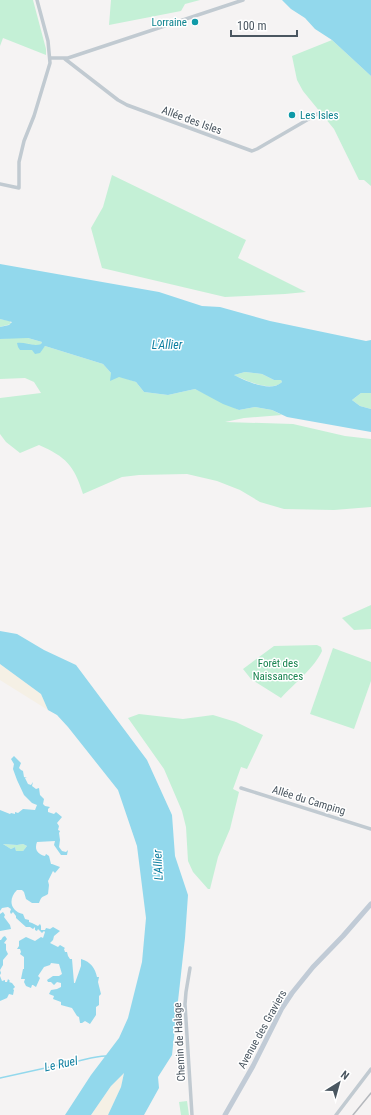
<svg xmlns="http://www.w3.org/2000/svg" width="371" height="1115" font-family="'Roboto Condensed',sans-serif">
<rect width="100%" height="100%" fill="#f5f3f3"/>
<g fill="#c4f0d6">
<path d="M0,0H33L46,49V55L3,38L0,46Z"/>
<path d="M111,0H200L185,4L181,11L109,25Z"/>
<path d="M332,40L371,76V186L364,180H359L334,129L303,91L297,80L292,56Z"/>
<path d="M112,175L246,240L238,258L306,292L285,294L225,297L102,268L91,228L103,207Z"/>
<path d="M0,319L10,321L11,324L0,327Z"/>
<path d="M8,338H28L42,342L41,344L37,346L22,342L43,348L45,346L103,364L111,373L136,382L144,392L168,395L195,389L239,410L255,407L272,410L282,415L244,418L225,422L293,424L345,436L371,439V507L334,510L284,509L260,502L240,490L217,481L187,474L139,475L122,477L83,494C74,465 66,457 39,445L20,453L6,442L0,434V398L41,393L34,382L25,378L0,379V339Z"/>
<path d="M245,372L262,374L274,380H281L282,382C272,393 245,380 234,375Z"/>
<path d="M361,393H371V409L360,406L352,400Z"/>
<path d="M371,605V629L354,630L342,618Z"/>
<path d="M317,645L321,647L322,651C315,667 294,684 281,698L251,679L243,669L274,646Z"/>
<path d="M333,648L371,662V681L354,729L310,714Z"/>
<path d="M139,714L183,719L213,715L236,722L263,735L247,769L241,767L233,789L239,792L230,829L218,857L210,889H208L193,872L188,861L186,827L182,811L164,769L128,718Z"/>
<path d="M3,844L17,845L23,844L27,846L23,851H16L15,847L11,849Z"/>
<path d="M187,1101L189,1115H181L179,1102Z"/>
</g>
<g fill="#f5f0e5">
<path d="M0,664L41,694L48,710L0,680Z"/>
<path d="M124,1072L121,1087L108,1115H91L111,1086Z"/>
</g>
<g fill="#92d8ec" fill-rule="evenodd">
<path d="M282,0H371V76L332,40L315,29L305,18L291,9Z"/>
<path d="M0,264L159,292L202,306L220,307L270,321L366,341L371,340V393H361L352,400L360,406L371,409V432L287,417L272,410L255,407L239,410L223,404L195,389L168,395L144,392L136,382L119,377L110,381L111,373L103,364L45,346L40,353L35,354L32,350H20L18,347L17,343C25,342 34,347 41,344L42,342L28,338L0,339V327L9,325L12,322L0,319ZM245,372L262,374L274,380H281L282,382C271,393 246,381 234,375Z"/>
<path d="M0,631L17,634L44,650L76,665L147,760L172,815L175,856L188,895L185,938L172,1055L158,1077L159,1088L144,1115H108L121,1087L124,1073L111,1086L91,1115H65L91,1075L119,1038L128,1018L142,962L146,918L137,846L118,790L68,727L57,715L48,710L41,694L0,664Z"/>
<path d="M14,756L21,763L19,768L21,770L23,771L24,777L27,778H25L28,784L31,785L33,782L32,786L36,789L39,788L40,795L44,799L43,804L45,806L50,807L48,809V812L54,814L56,812L62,817L57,823L59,826L58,830L60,831L59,833L60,840L59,847L62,851L66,852L68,850L67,855H61L54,845L55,841L37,842C34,850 38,854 45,856L46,854L49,856L51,864H52L60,867L55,873L53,871L48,881L49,885L48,894C42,898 42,895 39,903H32L26,899L24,892L22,890H17C8,899 10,911 23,914L25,919L29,920V922L32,923L38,926L40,924L41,926V930H45L46,928L50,929L53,927L60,931L54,936L53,940L50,943L58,947L60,945L65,948L64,949L65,952H67L68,956L70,959H72L74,983H75L81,966V959C91,962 95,968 97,977H99L98,982L101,994L99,996V1005L96,1007V1015L90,1024L85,1021L82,1023H80L79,1017L77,1016L72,1008L61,1005V1002L53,999L54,996L49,994L51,990L57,989L61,987V983L57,982L54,985L51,982H48L47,980L53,976H59L62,974L59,964L51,963L50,965L44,967L38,976L40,978L36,987L33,985H32L31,988L26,986L24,982L25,979H21L23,969H24V957L20,954L21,952L20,949H17L19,946V941L26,937L35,941L41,937L43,938L45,932L44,931L42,933L38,929L37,931L35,930V927L33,929L30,927H26L16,918V916L13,912L11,914L10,912L11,909L8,907L2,908L0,911V810L10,814L11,813L15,814V812L18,813L23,809L35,810L37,805L32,803L24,795L17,780L13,769L14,764L11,759ZM3,844L17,845L23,844L27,846L23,851H16L15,847L11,849Z"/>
<path d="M3,912L5,915L4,917L10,925L11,929L0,931V914Z"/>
<path d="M5,936L7,939L4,943L6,944V950L8,954L3,960V965L0,970L1,973L0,975V940H1L3,937Z"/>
<path d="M0,976L2,981L5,980V982H7L8,979L10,981L9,982L12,983L15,987L13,989L14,990L13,995L9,994L7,998L0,1001Z"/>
</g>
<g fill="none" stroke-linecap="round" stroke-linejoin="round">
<path stroke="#92d8ec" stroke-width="1.5" d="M0,1078L68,1063C81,1062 94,1055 108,1056"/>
<g stroke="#c1cad1" stroke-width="3.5">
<path d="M50,58H68L243,0"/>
<path d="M65,59L118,100L127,105L252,151L257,149L319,113"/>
<path d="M0,184L19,188V162L24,141L34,116L50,63L48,41L37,0"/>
<path d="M241,788L371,829"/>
<path d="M190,968L186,992L185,1004L192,1115"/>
<path d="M336,1115L371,1069"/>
</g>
<path stroke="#c1cbd6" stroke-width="5" d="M225,1115L253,1066L282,1008L292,993L313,967L343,936L371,904"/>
<path stroke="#b5b8bd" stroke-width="1.5" d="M353,1115L371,1093"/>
</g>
<g fill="#0f9aa8" stroke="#fff" stroke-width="1.5">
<circle cx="195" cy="22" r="4"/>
<circle cx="292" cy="115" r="4"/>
</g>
<g text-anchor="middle" stroke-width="3" stroke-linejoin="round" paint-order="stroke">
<g font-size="11" fill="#0d838f" stroke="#fff" text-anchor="end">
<text x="187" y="26">Lorraine</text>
<text x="300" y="119" text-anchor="start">Les Isles</text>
</g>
<g font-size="11" fill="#4a5660" stroke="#fff">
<text transform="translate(192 120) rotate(20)" y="4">Allée des Isles</text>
<text transform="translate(309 800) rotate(17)" y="4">Allée du Camping</text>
<text transform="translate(262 1029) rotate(-61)" y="4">Avenue des Graviers</text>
<text transform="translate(179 1042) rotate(-93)" y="4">Chemin de Halage</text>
</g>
<g font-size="11" fill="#198450" stroke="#fff">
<text x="278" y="667">Forêt des<tspan x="278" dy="13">Naissances</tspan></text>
</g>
<g font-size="12" font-style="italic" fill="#0e7fa0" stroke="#fff">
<text x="167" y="349">L'Allier</text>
<text transform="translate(158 865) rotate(-93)" y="4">L'Allier</text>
<text transform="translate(61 1064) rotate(-12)" y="4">Le Ruel</text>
</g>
</g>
<g transform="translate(339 1083) rotate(37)" stroke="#ffffff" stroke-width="3" paint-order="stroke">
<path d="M0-3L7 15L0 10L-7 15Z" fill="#4a5660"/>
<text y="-6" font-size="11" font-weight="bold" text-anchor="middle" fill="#4a5660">N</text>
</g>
<path d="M231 30v6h66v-6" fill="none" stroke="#4a5660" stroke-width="2"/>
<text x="237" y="30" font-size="12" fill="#4a5660" stroke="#ffffff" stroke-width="3" paint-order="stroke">100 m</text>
</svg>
